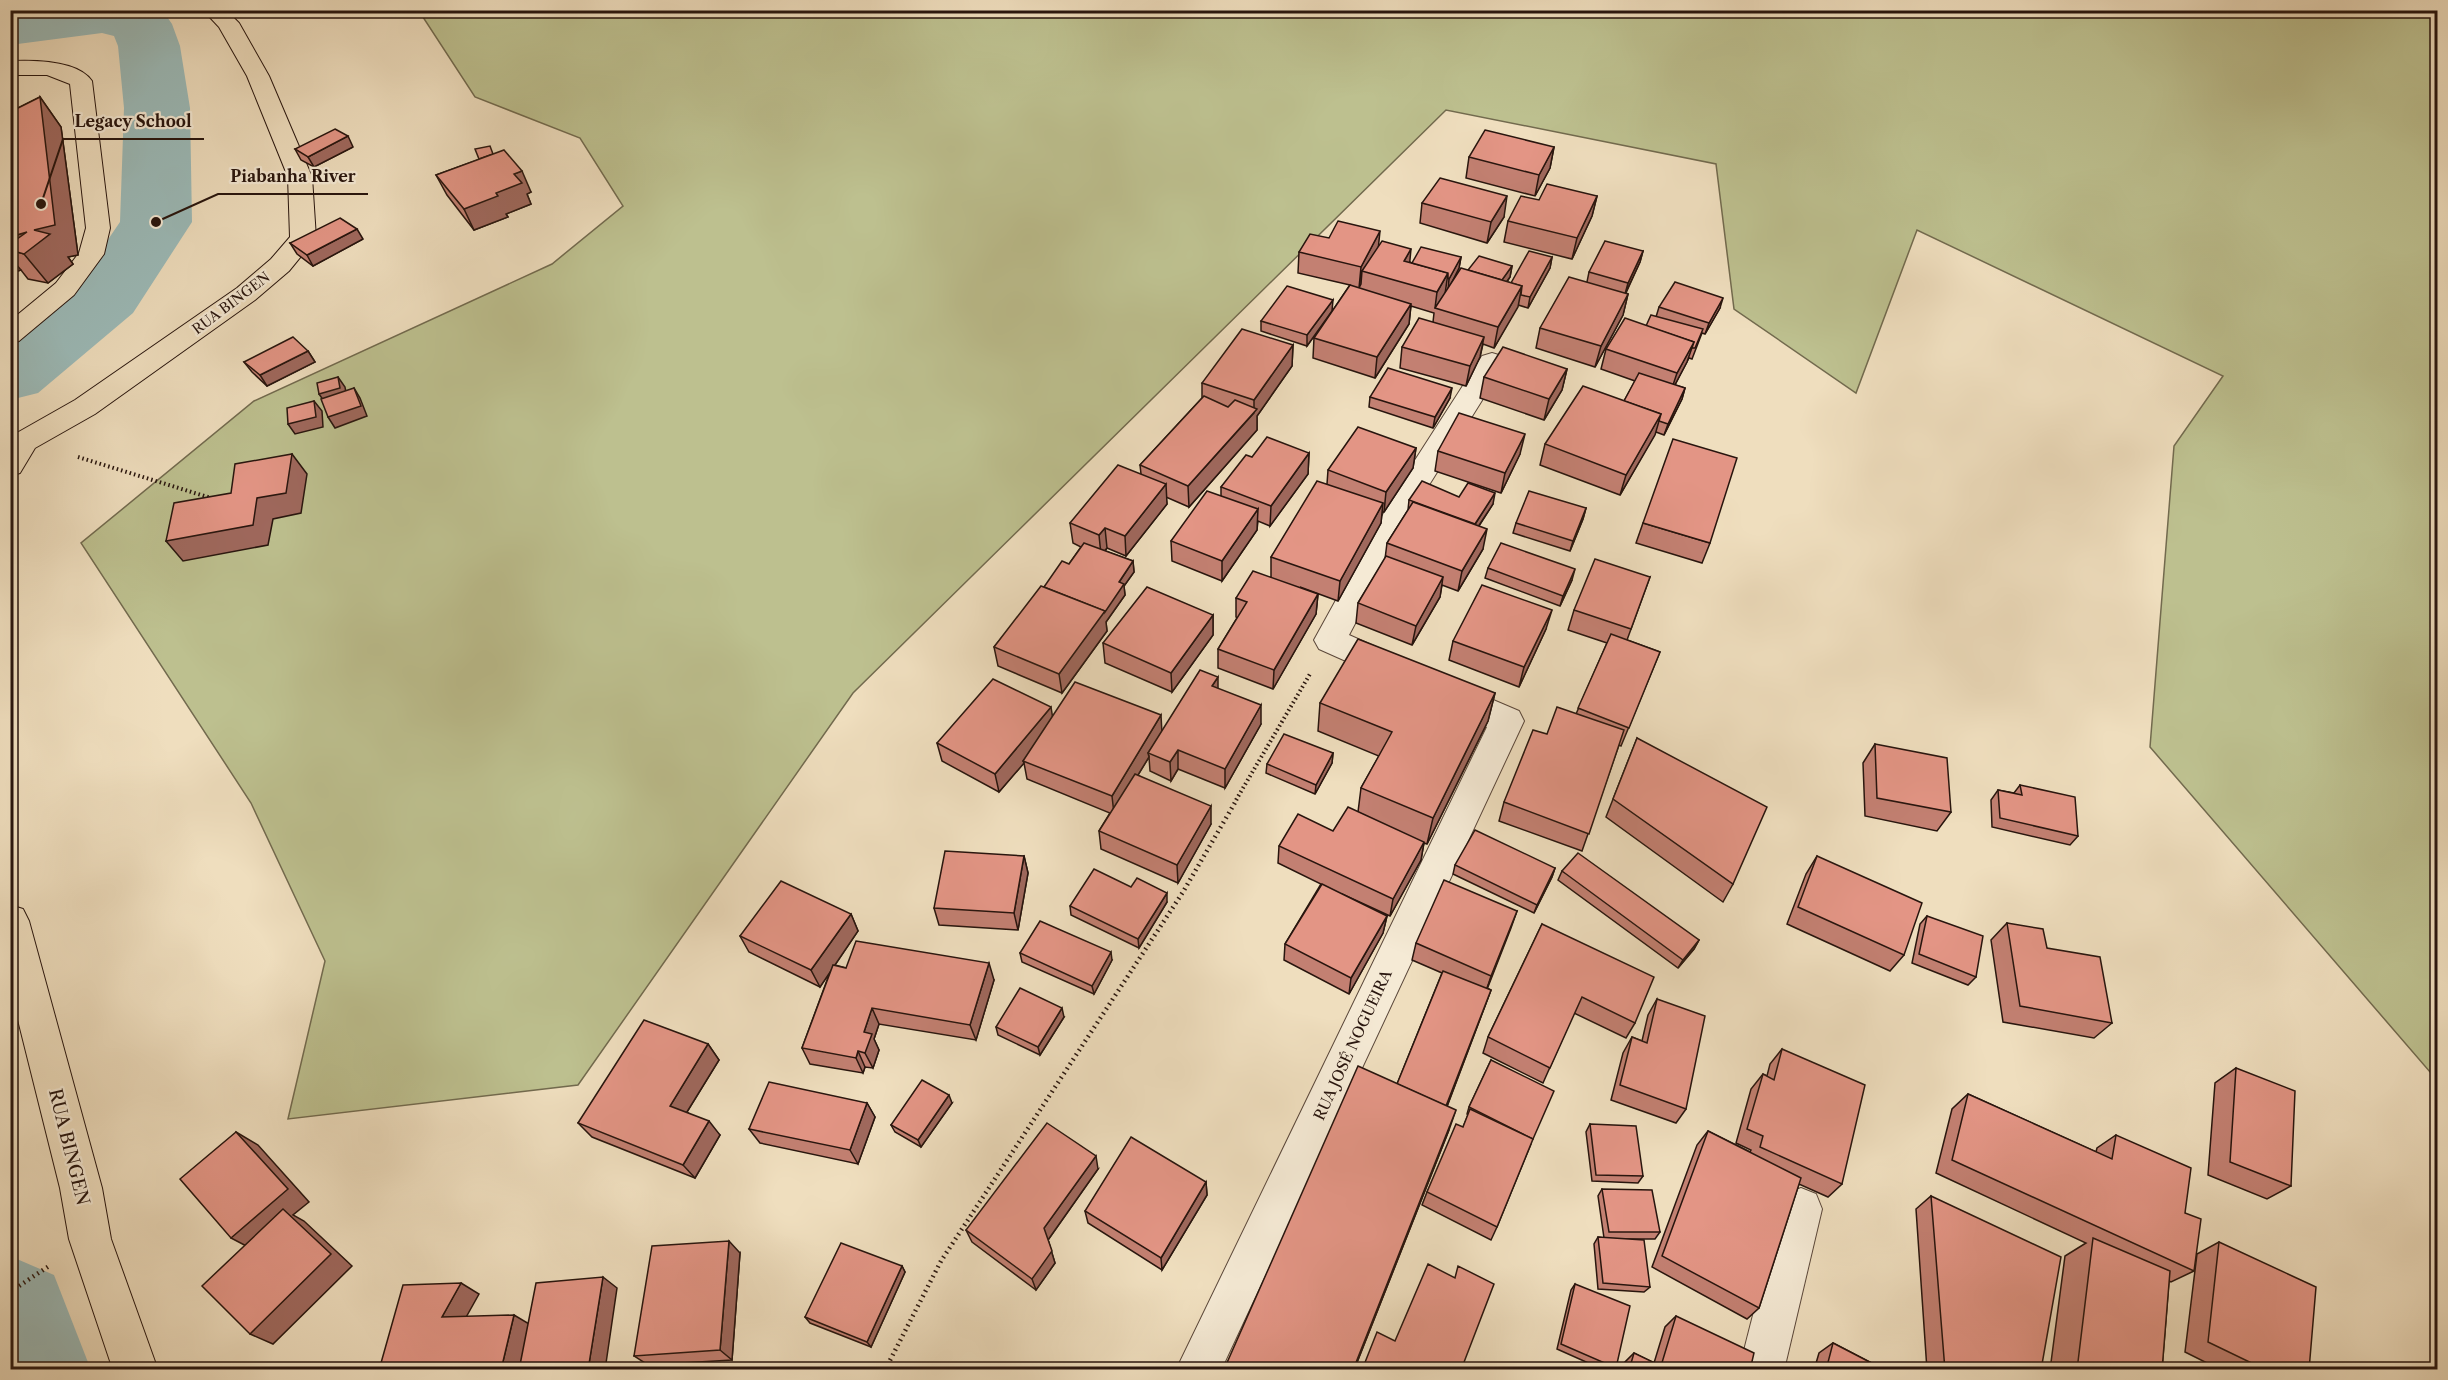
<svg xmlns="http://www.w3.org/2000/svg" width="2448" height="1380" font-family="'Libre Caslon Text',serif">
<rect width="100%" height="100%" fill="#efdebe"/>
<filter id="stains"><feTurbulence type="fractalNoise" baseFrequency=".00333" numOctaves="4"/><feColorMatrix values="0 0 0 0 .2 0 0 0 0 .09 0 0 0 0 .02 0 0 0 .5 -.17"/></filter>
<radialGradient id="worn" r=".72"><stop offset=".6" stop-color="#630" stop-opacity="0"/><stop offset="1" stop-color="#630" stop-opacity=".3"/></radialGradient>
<path fill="#bdc08f" stroke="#726a4e" stroke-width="1.5" d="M419,11H2437V1075L2430,1072L2150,747L2174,446L2223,376L1917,230L1856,393L1734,309L1716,164L1446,110L853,693L578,1085L288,1119L325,961L251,803L81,543L254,401L552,264L623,206L580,138L475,97Z"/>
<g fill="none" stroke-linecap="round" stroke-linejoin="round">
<g fill="#9cbbb9" fill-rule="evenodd">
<path d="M10,10L163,11L172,24L180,46L190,108L192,222L133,313L38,393L10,400V333L81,279L120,222L124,108L118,46L114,36L102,33L10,45Z"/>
<path d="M10,1256L54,1275L91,1370H10Z"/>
</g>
<g stroke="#5a473a" stroke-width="2">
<g id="minor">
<path d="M1492,353L1502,356L1506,362L1424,493L1349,635L1405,660L1409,669L1405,678L1393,682L1319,649L1314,640L1401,482L1482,356Z"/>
<path d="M1451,682L1519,711L1524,721L1221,1370H1176L1487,727L1439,704L1434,695L1439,686Z"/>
<path d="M1801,1188L1816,1194L1822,1209L1784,1370H1739L1780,1209L1786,1194Z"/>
</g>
</g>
<g stroke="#28150e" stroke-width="2">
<g id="major">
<path d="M203,10H226L239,23L269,76L312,177L316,238L289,271L255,300L95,414L35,448L20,473L10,476V441L15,434L75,400L237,288L271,259L290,237L288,177L247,76L219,27Z"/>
<path d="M10,61C33,60 78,60 92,81L110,228L104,254L74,295L19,341L10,344V321L56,283L79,253L86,228L70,84L47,75H10Z"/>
<path d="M10,905L23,909L29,921L102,1188L111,1239L158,1370H113L69,1239L60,1188L10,988Z"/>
</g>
</g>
<g stroke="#28150e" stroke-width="4" stroke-dasharray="1.5 3" stroke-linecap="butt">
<path d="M78,457L211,498"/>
<path d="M1236,800L1310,674"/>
</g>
<g stroke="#28150e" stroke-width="4.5" stroke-dasharray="1.5 4" stroke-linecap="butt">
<path d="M10,1292L49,1266"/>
<path d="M885,1370L941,1261L1183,892L1237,799"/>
</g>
<use href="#minor" fill="#f5ead5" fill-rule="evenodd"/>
<use href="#major" fill="#efdebe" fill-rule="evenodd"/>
</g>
<g fill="#c38072" stroke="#28150e" stroke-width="1.5">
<path d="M40,97L61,127L78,255L68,257L73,264L48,283L28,279L21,270L10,273V112Z"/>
<path d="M353,147L314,167L301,160L295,149Z"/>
<path d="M1554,147L1550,168L1535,196L1466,178L1469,157Z"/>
<path d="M494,154L531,192L527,194L531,204L506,214L508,217L474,230L447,195L436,175Z"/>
<path d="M1597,196L1592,216L1572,259L1504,242L1508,221L1539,200Z"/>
<path d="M1422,203L1504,217L1487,243L1420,223Z"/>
<path d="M1329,238L1378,247L1412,263L1461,257L1459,268L1452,282L1468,270L1512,266L1510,277L1507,282L1511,283L1552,257L1550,268L1528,308L1518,305L1494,348L1483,344L1480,357L1466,386L1400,368L1402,347L1433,322L1434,313L1411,306L1409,324L1375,378L1313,358L1314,338L1350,285L1298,273L1299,252Z"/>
<path d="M363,239L313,266L297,254L290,243Z"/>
<path d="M1643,251L1640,262L1626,293L1628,294L1623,315L1595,367L1536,348L1540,328L1587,282L1589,272Z"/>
<path d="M1659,307L1720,308L1705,334L1702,333L1692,359L1689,358L1675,385L1685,388L1682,399L1664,435L1656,432L1620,495L1540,465L1545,444L1624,401L1635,381L1601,369L1606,349L1646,326L1656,317Z"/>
<path d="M1332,311L1307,346L1261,331V321Z"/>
<path d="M1293,345L1292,366L1257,416V430L1189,507L1166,497L1167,504L1126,556L1107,548L1105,551L1133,561L1134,572L1124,586L1125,595L1106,622L1107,631L1062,693L998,666L994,647L1044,587L1069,564L1081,547L1073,543L1070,523L1141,474L1140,465L1202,398V383Z"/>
<path d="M308,351L315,362L267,386L252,372L244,362Z"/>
<path d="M1567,369L1562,390L1544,420L1480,398L1484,377Z"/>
<path d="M1370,397L1450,398L1433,428L1369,407Z"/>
<path d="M1416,448L1413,468L1384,512H1382L1381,523L1338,601L1300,587L1318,594L1316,614L1273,689L1218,668V649L1237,618L1236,617V598L1271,577V557L1327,484L1328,470Z"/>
<path d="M1438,451L1520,454L1501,493L1435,471Z"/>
<path d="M1309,453L1308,474L1270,526L1258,521L1257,530L1222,581L1172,561L1171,541L1221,496V487L1252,457Z"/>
<path d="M1459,497L1493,504L1479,526L1483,549L1458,591L1442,585L1440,597L1412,645L1356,623L1358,603L1385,559L1387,543L1408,510L1409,500Z"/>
<path d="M1586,508L1583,519L1570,551L1513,533L1516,523Z"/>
<path d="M1643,523L1710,543L1702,563L1636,543Z"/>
<path d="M1488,568L1572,580L1560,606L1485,578Z"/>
<path d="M1650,577L1627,640L1660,652L1621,746L1619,745L1582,851L1499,821L1504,802L1547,734L1576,714L1607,643L1568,630L1574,610Z"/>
<path d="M1213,615V635L1172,692L1105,663L1103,643Z"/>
<path d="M1546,629L1519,687L1449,660L1453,641Z"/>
<path d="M1218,689L1261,724L1225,788L1178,769L1171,781L1150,771L1149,757L1138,775L1211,824L1178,883L1101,849L1099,831L1110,813L1027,779L1024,763L999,792L942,761L937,743L1052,717L1162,731Z"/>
<path d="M1495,693L1488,721L1427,844L1424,843L1421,860L1390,916L1342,894L1387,916L1383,933L1349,994L1284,960L1285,944L1321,884L1278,863L1279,846L1333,831L1358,812L1361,788L1379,756L1318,731L1320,703Z"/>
<path d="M1637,738L1733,884L1723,902L1606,817Z"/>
<path d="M1875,744L1951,812L1937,831L1865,816L1863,763Z"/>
<path d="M1333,753L1332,763L1315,794L1266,773L1267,764Z"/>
<path d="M2020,785L2078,836L2070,845L1992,827L1991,800L1998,790L2014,793Z"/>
<path d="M1024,856L1028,873L1018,930L939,925L934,908Z"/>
<path d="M1817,856L1904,955L1890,971L1787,924L1806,874Z"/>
<path d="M1455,865L1555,868L1552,877L1534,913L1453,874Z"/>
<path d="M1562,871L1699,940L1694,949L1678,968L1558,880Z"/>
<path d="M1131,887L1167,902L1139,948L1071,915L1070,906Z"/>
<path d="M1517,911L1487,988L1491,990L1485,1006L1447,1106L1449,1130L1354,1370H1226V1365L1397,1084L1442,973L1412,960L1416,943Z"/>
<path d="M851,914L858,931L835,965L846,968L994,980L976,1040L879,1024L874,1039L879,1050L873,1068L865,1067L863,1073L810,1064L802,1048L830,972L820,987L749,952L740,936Z"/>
<path d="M1927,916L1976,977L1968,985L1912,963L1920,924Z"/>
<path d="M2007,923L2047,948L2112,1023L2094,1038L2003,1022L1991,940Z"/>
<path d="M1542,924L1635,1023L1626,1038L1574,1013L1543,1083L1483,1053L1488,1037Z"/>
<path d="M1020,953L1112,960L1094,994L1022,962Z"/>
<path d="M1657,999L1686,1109L1676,1123L1611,1100L1623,1053L1632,1037L1642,1041L1648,1015Z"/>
<path d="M1064,1017L1040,1055L998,1035L996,1027Z"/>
<path d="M708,1044L719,1060L687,1112L720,1135L695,1178L592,1137L578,1123Z"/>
<path d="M1782,1049L1842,1184L1828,1197L1799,1184L1759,1308L1747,1319L1652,1267L1697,1145L1708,1131L1750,1152L1751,1150L1736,1143L1751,1089L1763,1074L1767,1076L1770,1064Z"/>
<path d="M1491,1060L1531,1144L1497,1227L1491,1240L1422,1205L1427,1192L1463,1127L1468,1115L1467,1114L1469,1107Z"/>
<path d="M2236,1068L2291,1186L2267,1199L2208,1175L2215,1083Z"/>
<path d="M1968,1094L2096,1152L2097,1148L2116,1135L2185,1213L2194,1271L2171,1282L2169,1281L2162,1370H2050L2065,1256L2086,1243L1936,1173L1952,1109Z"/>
<path d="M867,1103L875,1117L858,1164L760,1143L749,1129Z"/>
<path d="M952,1103L921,1147L895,1132L891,1125Z"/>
<path d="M1590,1124L1643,1176L1638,1183L1592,1181L1586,1132Z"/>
<path d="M1098,1169L1048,1240L1055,1263L1036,1290L972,1242L966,1230Z"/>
<path d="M1206,1182L1207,1195L1162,1270L1088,1223L1085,1211Z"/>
<path d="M1602,1189L1660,1232L1655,1239H1616L1650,1287L1644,1292L1598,1289L1594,1244L1598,1237L1604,1238L1598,1196Z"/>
<path d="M1931,1196L2041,1370H1927L1916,1209Z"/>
<path d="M2219,1242L2309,1370H2221L2185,1352L2197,1254Z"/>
<path d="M740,1253L732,1360L648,1365L634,1356Z"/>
<path d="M902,1266L905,1272L871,1347L810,1323L805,1317Z"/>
<path d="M1575,1284L1616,1368L1615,1370H1604L1557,1349L1571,1290Z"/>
<path d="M1676,1316L1750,1370H1622L1624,1363L1634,1353L1654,1363L1665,1327Z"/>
<path d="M1833,1343L1885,1370H1814L1819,1353Z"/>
</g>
<g fill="#9f685d" stroke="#28150e" stroke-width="1.5">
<path d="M40,97L61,127L78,255L68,257L73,264L48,283L24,254L10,250V237L34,230Z"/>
<path d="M348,136L353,147L314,167L308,157Z"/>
<path d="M1554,147L1550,168L1535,196L1539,175Z"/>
<path d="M522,171L531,192L527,194L531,204L506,214L508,217L474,230L464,209L496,193L514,174Z"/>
<path d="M1507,196L1504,217L1487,243L1491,222Z"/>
<path d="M1597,196L1592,216L1572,259L1577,238Z"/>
<path d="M357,229L363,239L313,266L307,255Z"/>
<path d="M1380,231L1378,251L1362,271L1361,284L1359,288L1361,267Z"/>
<path d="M1411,249L1409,270L1404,261Z"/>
<path d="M1643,251L1640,262L1625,294L1628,283Z"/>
<path d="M10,257L21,270L10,273Z"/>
<path d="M1461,257L1459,268L1448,290L1449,279Z"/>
<path d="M1552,257L1550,268L1528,308L1530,297Z"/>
<path d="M1512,266L1510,277L1497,295L1499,284Z"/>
<path d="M1448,273L1445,294L1435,308L1437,292Z"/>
<path d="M1522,286L1518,307L1494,348L1498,327Z"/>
<path d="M1628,294L1623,315L1595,367L1601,346Z"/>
<path d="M1723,298L1720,308L1705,334L1709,323Z"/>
<path d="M1333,300L1332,311L1307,346V335Z"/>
<path d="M1411,304L1409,324L1375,378L1377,357Z"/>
<path d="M1484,337L1480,357L1466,386L1470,366Z"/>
<path d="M1694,342L1687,362L1670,394L1677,373Z"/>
<path d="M1293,345L1292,366L1257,416V430L1189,507L1188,486L1254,413V400Z"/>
<path d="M308,351L315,362L267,386L260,375Z"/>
<path d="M1567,369L1562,390L1544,420L1549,399Z"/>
<path d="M338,377L345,387L347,398L326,404L319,394Z"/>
<path d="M354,388L360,398L367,416L335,428L328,417Z"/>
<path d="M1452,388L1450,398L1433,428L1435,417Z"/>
<path d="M1685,388L1682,399L1664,435L1668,424Z"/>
<path d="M314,401L322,411L323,427L295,434L288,424Z"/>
<path d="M1661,414L1655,435L1620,495L1626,475Z"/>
<path d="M1525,434L1520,454L1501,493L1505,473Z"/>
<path d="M1416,448L1413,468L1384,512L1386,492Z"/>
<path d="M1309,453L1308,474L1270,526L1271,506Z"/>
<path d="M292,454L307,474L301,513L273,519L268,545L183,561L166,541L257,498Z"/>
<path d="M1166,484L1167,504L1126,556L1125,536Z"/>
<path d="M1495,493L1493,504L1472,536L1474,526Z"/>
<path d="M1383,503L1381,523L1338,601L1340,581Z"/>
<path d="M1586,508L1583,519L1570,551L1573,541Z"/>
<path d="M1258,509L1257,530L1222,581V561Z"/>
<path d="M1105,528L1107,548L1101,555L1099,535Z"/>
<path d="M1487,529L1483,549L1458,591L1462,571Z"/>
<path d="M1133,561L1134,572L1124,586L1125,595L1106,622L1107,631L1062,693L1059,674Z"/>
<path d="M1575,569L1572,580L1560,606L1563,596Z"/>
<path d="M1443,577L1440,597L1412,645L1416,626Z"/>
<path d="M1318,594L1316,614L1273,689L1274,670Z"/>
<path d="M1552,610L1546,629L1519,687L1524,667Z"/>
<path d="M1213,615V635L1172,692L1171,673Z"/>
<path d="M1218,677V697L1212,686Z"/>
<path d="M1495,693L1488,721L1427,844L1433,818Z"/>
<path d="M1261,705V724L1225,788V769Z"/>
<path d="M1051,707L1054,726L1023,761L1024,763L999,792L995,774Z"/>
<path d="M1161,715L1162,734L1148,753L1149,757L1114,814L1112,796Z"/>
<path d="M1178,750V769L1171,781L1170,762Z"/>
<path d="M1333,753L1332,763L1315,794L1316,785Z"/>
<path d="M1211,806V824L1178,883L1177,865Z"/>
<path d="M1424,842L1421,860L1390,916L1393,899Z"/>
<path d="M1024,856L1028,873L1018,930L1014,913Z"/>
<path d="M1555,868L1552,877L1534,913L1537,905Z"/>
<path d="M1167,893V902L1139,948L1138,939Z"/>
<path d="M1517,911L1511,928L1486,992L1491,976Z"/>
<path d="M851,914L858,931L820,987L811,970Z"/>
<path d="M1387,916L1383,933L1349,994L1351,978Z"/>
<path d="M1699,940L1694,949L1678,968L1683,960Z"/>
<path d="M1111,952L1112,960L1094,994L1092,986Z"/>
<path d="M989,963L994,980L976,1040L970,1025Z"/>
<path d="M1491,990L1485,1006L1442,1120L1446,1106Z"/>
<path d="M872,1008L879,1024L874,1039L879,1050L873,1068L865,1053L864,1032Z"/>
<path d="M1062,1008L1064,1017L1040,1055L1038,1047Z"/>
<path d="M708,1044L719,1060L682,1120L670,1106Z"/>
<path d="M858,1051L865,1067L863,1073L856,1058Z"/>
<path d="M949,1095L952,1103L921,1147L918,1140Z"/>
<path d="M867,1103L875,1117L858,1164L850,1150Z"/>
<path d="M1456,1110L1449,1130L1354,1370H1353Z"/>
<path d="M709,1121L720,1135L695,1178L683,1165Z"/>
<path d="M236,1132L258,1145L309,1202L293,1215L304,1221L352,1266L273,1344L250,1334L254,1250L231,1238Z"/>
<path d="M1096,1156L1098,1169L1048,1240L1055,1263L1036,1290L1032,1279L1044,1228Z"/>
<path d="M1206,1182L1207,1195L1162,1270L1161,1258Z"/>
<path d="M729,1241L740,1253L732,1360L720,1350Z"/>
<path d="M902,1266L905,1272L871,1347L867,1342Z"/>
<path d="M603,1277L617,1288L605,1370H588Z"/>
<path d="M461,1283L479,1294L460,1328L442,1317Z"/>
<path d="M514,1315L531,1325L521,1370H501Z"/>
</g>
<g fill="#e39585" stroke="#28150e" stroke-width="1.5">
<path d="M40,97L55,225L34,230L50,234L24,254L10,250V244L27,232L10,237V112Z"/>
<path d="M335,129L348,136L308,157L295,149Z"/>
<path d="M1485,130L1554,147L1539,175L1469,157Z"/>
<path d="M490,146L493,154L479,159L475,149Z"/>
<path d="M504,150L522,171L514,174L522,183L496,193L498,196L464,209L436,175Z"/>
<path d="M1440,178L1507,196L1491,222L1422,203Z"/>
<path d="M1547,184L1597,196L1577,238L1508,221L1521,196L1539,200Z"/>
<path d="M340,218L357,229L307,255L290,243Z"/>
<path d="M1338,221L1380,231L1361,267L1299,252L1310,234L1329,238Z"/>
<path d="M1382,241L1411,249L1404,261L1448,273L1437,292L1362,271Z"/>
<path d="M1605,241L1643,251L1628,283L1589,272Z"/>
<path d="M1421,247L1461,257L1449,279L1448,278V273L1412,263Z"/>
<path d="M1529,251L1552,257L1530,297L1521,295L1522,286L1511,283Z"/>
<path d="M1479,256L1512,266L1502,280L1468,270Z"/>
<path d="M1461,268L1522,286L1498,327L1435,308Z"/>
<path d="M1569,277L1628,294L1601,346L1540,328Z"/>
<path d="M1675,282L1723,298L1709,323L1659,307Z"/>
<path d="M1350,285L1411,304L1377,357L1314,338Z"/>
<path d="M1287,286L1333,300L1307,335L1261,321Z"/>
<path d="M1651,315L1703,329L1695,348H1692L1694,342L1646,326Z"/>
<path d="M1419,318L1484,337L1470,366L1402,347Z"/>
<path d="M1625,318L1694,342L1677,373L1606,349Z"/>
<path d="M1242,329L1293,345L1254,400L1202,383Z"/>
<path d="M293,337L308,351L260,375L244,362Z"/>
<path d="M1503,347L1567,369L1549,399L1484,377Z"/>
<path d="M1388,368L1452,388L1435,417L1370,397Z"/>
<path d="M1639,373L1685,388L1668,424L1659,421L1661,414L1624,401Z"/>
<path d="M338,377L340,388L319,394L317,383Z"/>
<path d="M1583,386L1661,414L1626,475L1545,444Z"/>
<path d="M354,388L361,406L328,417L321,399Z"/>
<path d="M1204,396L1228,407L1235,400L1257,409L1188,486L1140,465Z"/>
<path d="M314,401L316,417L288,424L287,408Z"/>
<path d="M1459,413L1525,434L1505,473L1438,451Z"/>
<path d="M1358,427L1416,448L1386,492L1328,470Z"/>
<path d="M1267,437L1309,453L1271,506L1221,487L1246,455L1252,457Z"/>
<path d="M1673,439L1737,458L1710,543L1643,523Z"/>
<path d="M292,454L286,493L257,498L253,525L166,541L174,503L231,493L235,464Z"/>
<path d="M1118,465L1166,484L1125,536L1105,528L1099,535L1070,523Z"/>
<path d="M1317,481L1383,503L1340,581L1271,557Z"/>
<path d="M1422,481L1459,497L1468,483L1495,493L1475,524L1409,500Z"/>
<path d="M1207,491L1258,509L1222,561L1171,541Z"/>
<path d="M1529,491L1586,508L1573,541L1516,523Z"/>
<path d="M1413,502L1487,529L1462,571L1387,543Z"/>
<path d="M1084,543L1133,561L1119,582L1124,584L1105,612V611L1044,587L1062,561L1069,564Z"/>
<path d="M1501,543L1575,569L1563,596L1488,568Z"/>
<path d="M1386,556L1443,577L1416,626L1358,603Z"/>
<path d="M1595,559L1650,577L1631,629L1574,610Z"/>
<path d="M1253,571L1318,594L1274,670L1218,649L1247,602L1236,598Z"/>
<path d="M1482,585L1552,610L1524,667L1453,641Z"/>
<path d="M1041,586L1105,611L1059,674L994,647Z"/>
<path d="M1147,587L1213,615L1171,673L1103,643Z"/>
<path d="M1611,634L1660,652L1629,728L1578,708Z"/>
<path d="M1358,639L1495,693L1433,818L1361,788L1392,732L1320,703Z"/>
<path d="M1200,670L1218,677L1212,686L1261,705L1225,769L1178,750L1170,762L1148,753Z"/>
<path d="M993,679L1051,707L995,774L937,743Z"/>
<path d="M1075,682L1161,715L1112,796L1023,761Z"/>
<path d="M1557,707L1624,730L1589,834L1504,802L1533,730L1547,734Z"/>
<path d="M1284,734L1333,753L1316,785L1267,764Z"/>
<path d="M1637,738L1767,807L1733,884L1613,799Z"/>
<path d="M1875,744L1947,758L1951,812L1877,798Z"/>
<path d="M1135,774L1211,806L1177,865L1099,831Z"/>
<path d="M2020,785L2075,797L2078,836L2000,818L1998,790L2022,795Z"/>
<path d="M1348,807L1424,842L1393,899L1279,846L1298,814L1333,831Z"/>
<path d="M1475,830L1555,868L1537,905L1455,865Z"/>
<path d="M945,851L1024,856L1014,913L934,908Z"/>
<path d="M1578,853L1699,940L1683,960L1562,871Z"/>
<path d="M1817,856L1922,903L1904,955L1798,907Z"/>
<path d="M1094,869L1131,887L1137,878L1167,893L1138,939L1070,906Z"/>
<path d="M1444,880L1517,911L1491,976L1416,943Z"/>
<path d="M781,881L851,914L811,970L740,936Z"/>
<path d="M1322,884L1387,916L1351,978L1285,944Z"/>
<path d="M1927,916L1983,936L1976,977L1919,954Z"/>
<path d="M1040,921L1111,952L1092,986L1020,953Z"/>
<path d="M2007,923L2043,929L2047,948L2100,957L2112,1023L2020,1006Z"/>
<path d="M1542,924L1654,977L1635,1023L1582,997L1550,1068L1488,1037Z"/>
<path d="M856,941L989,963L970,1025L872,1008L864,1032L872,1034L865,1053L858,1051L856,1058L802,1048L833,965L846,968Z"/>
<path d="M1443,971L1491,990L1446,1106L1397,1084Z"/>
<path d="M1020,988L1062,1008L1038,1047L996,1027Z"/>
<path d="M1657,999L1705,1016L1686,1109L1620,1085L1632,1037L1647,1043Z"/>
<path d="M644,1020L708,1044L670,1106L709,1121L683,1165L578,1123Z"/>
<path d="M1782,1049L1865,1085L1842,1184L1760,1147L1763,1136L1747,1129L1763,1074L1774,1080Z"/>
<path d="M1491,1060L1554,1091L1533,1139L1469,1107Z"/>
<path d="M1358,1066L1456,1110L1353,1370H1234L1226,1365Z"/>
<path d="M2236,1068L2295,1091L2291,1186L2230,1162Z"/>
<path d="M922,1080L949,1095L918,1140L891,1125Z"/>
<path d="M769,1082L867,1103L850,1150L749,1129Z"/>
<path d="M1968,1094L2112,1159L2116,1135L2191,1168L2185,1213L2201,1219L2194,1271L1952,1160Z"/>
<path d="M1470,1109L1533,1139L1497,1227L1427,1192L1456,1124L1463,1127Z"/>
<path d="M1047,1123L1096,1156L1044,1228L1052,1251L1032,1279L966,1230Z"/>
<path d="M1590,1124L1636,1126L1643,1176L1596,1175Z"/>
<path d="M1708,1131L1801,1178L1759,1308L1662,1256Z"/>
<path d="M236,1132L288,1189L231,1238L180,1179Z"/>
<path d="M1131,1137L1206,1182L1161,1258L1085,1211Z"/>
<path d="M1602,1189L1652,1190L1660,1232H1609Z"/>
<path d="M1931,1196L2061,1257L2041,1370H1945Z"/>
<path d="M283,1209L331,1254L250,1334L202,1286Z"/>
<path d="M1598,1237L1644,1240L1650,1287L1603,1283Z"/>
<path d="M2093,1238L2170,1271L2162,1370H2077Z"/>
<path d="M729,1241L720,1350L634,1356L652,1246Z"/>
<path d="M2219,1242L2316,1287L2309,1370H2266L2208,1342Z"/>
<path d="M841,1243L902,1266L867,1342L805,1317Z"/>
<path d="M1428,1264L1455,1278L1458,1266L1494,1284L1461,1370H1362L1377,1332L1395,1341Z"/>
<path d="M603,1277L588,1370H519L536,1283Z"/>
<path d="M461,1283L442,1317L514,1315L501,1370H379L403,1285Z"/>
<path d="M1575,1284L1630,1306L1616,1368L1561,1344Z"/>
<path d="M1676,1316L1754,1353L1750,1370H1629L1634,1353L1661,1366Z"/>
<path d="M1833,1343L1885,1370H1826Z"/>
<path d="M1560,1367L1567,1370H1560Z"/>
</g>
<g text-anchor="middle" stroke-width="4.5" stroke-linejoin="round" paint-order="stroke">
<g font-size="14" fill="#28150e" stroke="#f5ead5">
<text transform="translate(231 303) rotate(-37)" y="5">RUA BINGEN</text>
</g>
<g font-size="15" fill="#28150e" stroke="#f5ead5">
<text transform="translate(1353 1045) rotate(-65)" y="5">RUA JOSÉ NOGUEIRA</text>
</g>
<g font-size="18" fill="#28150e" stroke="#f5ead5">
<text transform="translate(69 1147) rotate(76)" y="6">RUA BINGEN</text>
</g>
</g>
<path fill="none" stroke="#28150e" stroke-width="2" d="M41 204L63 139H204M156 222L218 194H368"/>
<g fill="#28150e" stroke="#f5ead5" stroke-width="2">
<circle cx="41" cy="204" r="6"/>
<circle cx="156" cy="222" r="6"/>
</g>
<g font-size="16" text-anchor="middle" font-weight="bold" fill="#28150e" stroke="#f5ead5" stroke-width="4.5" stroke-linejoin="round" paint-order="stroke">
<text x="133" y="127">Legacy School</text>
<text x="293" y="182">Piabanha River</text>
</g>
<rect width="2448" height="1380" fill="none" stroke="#efdebe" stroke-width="36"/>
<rect x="12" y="12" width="2424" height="1356" fill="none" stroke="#28150e" stroke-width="3"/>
<rect x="18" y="18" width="2412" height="1344" fill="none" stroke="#28150e" stroke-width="1.5"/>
<rect width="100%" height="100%" filter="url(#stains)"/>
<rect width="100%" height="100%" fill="url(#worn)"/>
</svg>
